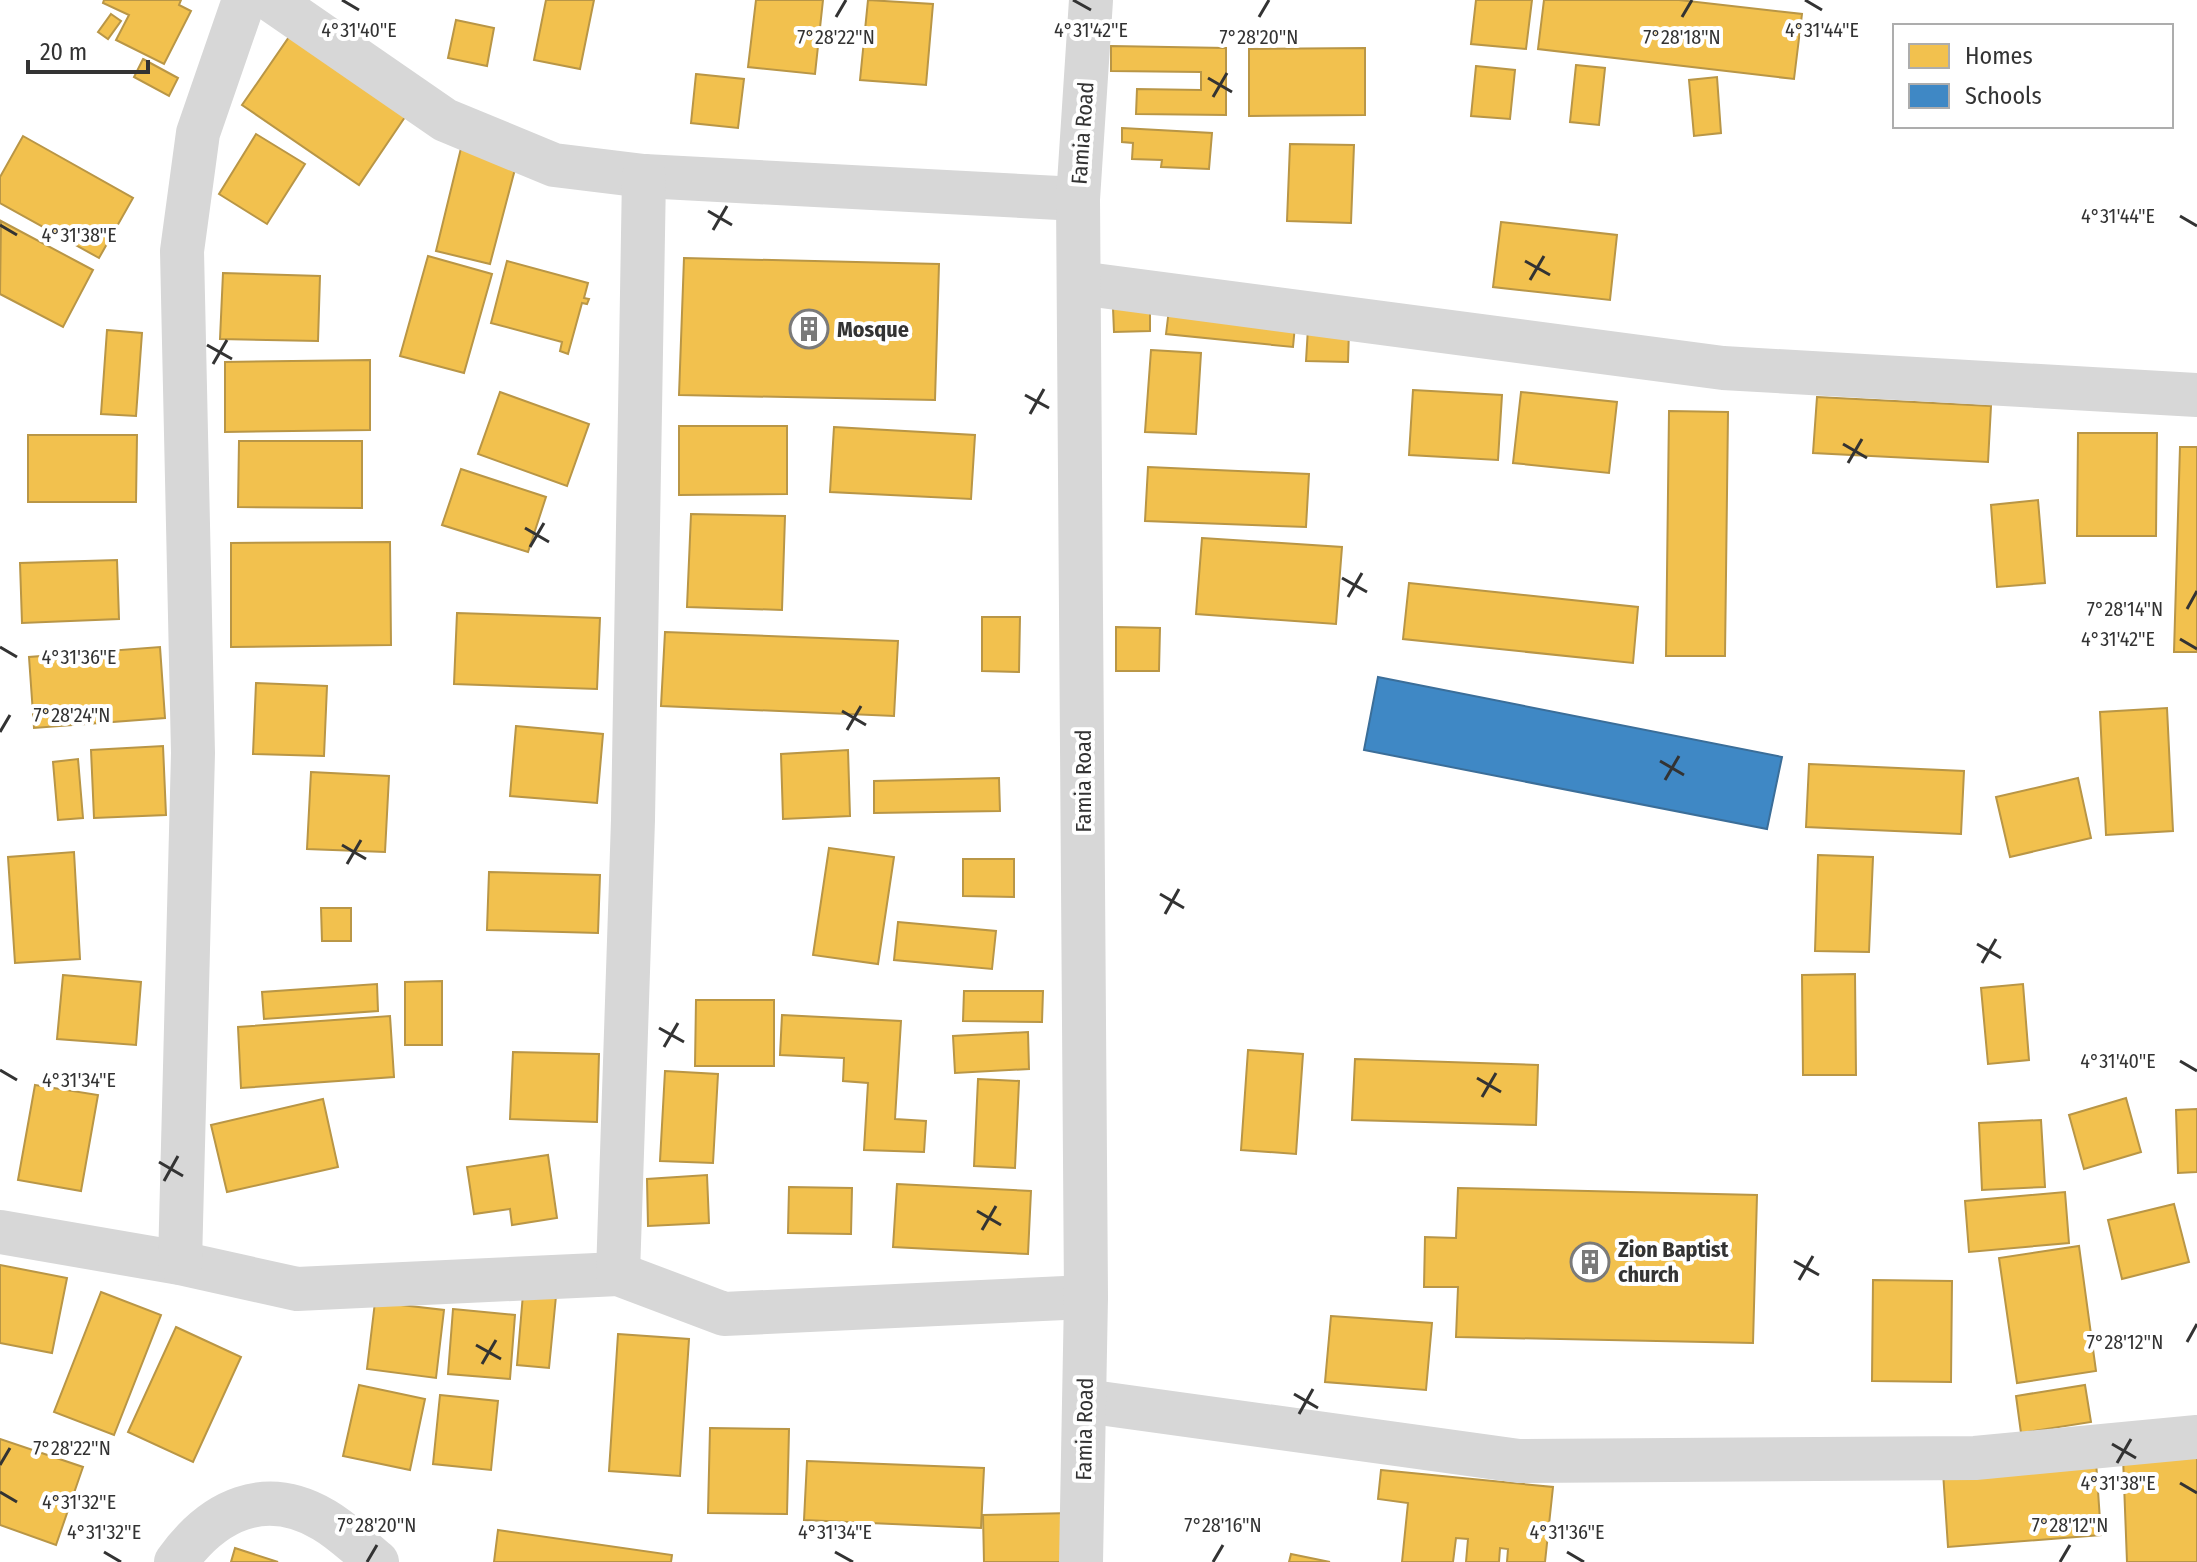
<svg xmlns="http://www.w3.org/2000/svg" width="2197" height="1562" font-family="'Fira Sans Condensed',sans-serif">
<rect width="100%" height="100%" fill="#fff"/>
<g fill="#f2c14e" stroke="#b99646" stroke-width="2">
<path d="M104,0H181L179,5L191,11L164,64L116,40L129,15L103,3Z"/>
<path d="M546,0H594L580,69L534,60Z"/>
<path d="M756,0H823L815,74L748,67Z"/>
<path d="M868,0L933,4L926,85L860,80Z"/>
<path d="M1476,0H1532L1526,49L1471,44Z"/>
<path d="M1544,0H1679L1802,14L1794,79L1538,49Z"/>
<path d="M111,14L121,21L108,39L98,32Z"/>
<path d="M456,20L494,28L487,66L448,58Z"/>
<path d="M289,37L405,117L359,185L242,105Z"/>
<path d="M1111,46L1226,48V115L1136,114L1137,89L1201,90V72L1111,71Z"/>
<path d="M1365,48V115L1249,116V49Z"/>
<path d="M143,59L178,78L169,96L134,77Z"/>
<path d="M1576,65L1605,68L1599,125L1570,122Z"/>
<path d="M1476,66L1515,70L1510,119L1471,116Z"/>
<path d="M696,74L744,79L738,128L691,123Z"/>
<path d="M1717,77L1721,133L1694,136L1689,80Z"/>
<path d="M1122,128L1212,133L1209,169L1161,167L1162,160L1132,159L1133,143L1122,142Z"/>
<path d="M256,134L305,164L267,224L219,194Z"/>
<path d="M23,136L133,198L99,258L0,203V177Z"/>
<path d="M463,140L519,154L490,264L436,251Z"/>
<path d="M1290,144L1354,145L1351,223L1287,221Z"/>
<path d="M1,221L93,270L63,327L0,294Z"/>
<path d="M1501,222L1617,235L1610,300L1493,287Z"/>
<path d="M428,256L492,274L464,373L400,356Z"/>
<path d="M684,258L939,264L935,400L679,395Z"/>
<path d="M507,261L588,283L584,298L589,299L587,304L582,303L568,354L560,351L562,342L491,323Z"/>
<path d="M223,273L320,276L318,341L220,339Z"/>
<path d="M1170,301L1296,315L1293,347L1166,334Z"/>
<path d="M1150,307V331L1114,332L1113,308Z"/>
<path d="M1308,328L1349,330L1348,362L1306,361Z"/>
<path d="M107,330L142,333L136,416L101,414Z"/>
<path d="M1151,350L1201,353L1196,434L1145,432Z"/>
<path d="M370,360V430L225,432V362Z"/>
<path d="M1413,390L1502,395L1498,460L1409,455Z"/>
<path d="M500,392L589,424L567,486L478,454Z"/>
<path d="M1521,392L1617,402L1609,473L1513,463Z"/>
<path d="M1817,397L1991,406L1988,462L1813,453Z"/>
<path d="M1669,411L1728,412L1725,656H1666Z"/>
<path d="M679,426H787V494L679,495Z"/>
<path d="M834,427L975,435L971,499L830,492Z"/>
<path d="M2078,433H2157L2156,536H2077Z"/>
<path d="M28,435H137L136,502H28Z"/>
<path d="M239,441H362V508L238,507Z"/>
<path d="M2180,447H2197V652H2174Z"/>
<path d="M1148,467L1309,474L1306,527L1145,521Z"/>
<path d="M461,469L546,497L528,552L442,525Z"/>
<path d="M2038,500L2045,583L1997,587L1991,505Z"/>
<path d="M691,514L785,516L782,610L687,607Z"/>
<path d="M1202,538L1342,547L1336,624L1196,614Z"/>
<path d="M390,542L391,645L231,647V543Z"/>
<path d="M117,560L119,619L22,623L20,563Z"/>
<path d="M1409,583L1638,607L1633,663L1403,639Z"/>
<path d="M457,613L600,618L597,689L454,684Z"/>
<path d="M982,617H1020L1019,672L982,671Z"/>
<path d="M1116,627L1160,628L1159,671H1116Z"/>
<path d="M665,632L898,641L894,716L661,706Z"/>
<path d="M160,647L165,718L34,728L29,657Z"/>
<path d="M256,683L327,686L324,756L253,754Z"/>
<path d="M2167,708L2173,831L2106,835L2100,712Z"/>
<path d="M516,726L603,734L597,803L510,796Z"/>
<path d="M163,746L166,815L94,818L91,750Z"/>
<path d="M848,750L850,816L783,819L781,754Z"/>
<path d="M78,759L83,818L58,820L53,762Z"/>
<path d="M1809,764L1964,771L1961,834L1806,827Z"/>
<path d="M311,772L389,776L385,852L307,849Z"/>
<path d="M999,778L1000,811L874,813V781Z"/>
<path d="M2078,778L2091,838L2010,857L1996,797Z"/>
<path d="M829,848L894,857L878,964L813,955Z"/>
<path d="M74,852L80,959L15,963L8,857Z"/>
<path d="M1818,855L1873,857L1869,952L1815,951Z"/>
<path d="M963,859H1014V897L963,896Z"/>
<path d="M489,872L600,875L598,933L487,930Z"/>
<path d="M321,908H351V941H322Z"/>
<path d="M898,922L996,931L992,969L894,960Z"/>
<path d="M1855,974L1856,1075H1803L1802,975Z"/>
<path d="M63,975L141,982L136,1045L57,1039Z"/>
<path d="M442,981V1045H405V982Z"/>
<path d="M377,984L378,1011L264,1019L262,992Z"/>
<path d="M2023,984L2029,1060L1988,1064L1981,988Z"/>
<path d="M964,991H1043L1042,1022L963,1021Z"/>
<path d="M696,1000H774V1066H695Z"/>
<path d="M782,1015L901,1021L895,1119L926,1121L924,1152L864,1150L868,1083L843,1081L844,1058L780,1055Z"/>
<path d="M390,1016L394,1077L241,1088L238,1027Z"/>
<path d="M1028,1032L1029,1069L955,1073L953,1036Z"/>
<path d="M1248,1050L1303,1054L1296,1154L1241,1150Z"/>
<path d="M513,1052L599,1054L597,1122L510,1119Z"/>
<path d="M1355,1059L1538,1065L1536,1125L1352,1120Z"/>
<path d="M665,1071L718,1074L713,1163L660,1161Z"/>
<path d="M978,1079L1019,1081L1015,1168L974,1166Z"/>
<path d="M35,1085L98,1095L81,1191L18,1180Z"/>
<path d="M2126,1098L2141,1152L2084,1169L2069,1115Z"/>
<path d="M323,1099L338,1167L227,1192L211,1125Z"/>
<path d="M2197,1109V1172L2178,1173L2176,1110Z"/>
<path d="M2041,1120L2045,1187L1982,1190L1979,1123Z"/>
<path d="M548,1155L557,1218L512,1225L510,1209L474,1214L467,1167Z"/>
<path d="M707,1175L709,1223L648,1226L647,1179Z"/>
<path d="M897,1184L1031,1191L1028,1254L893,1247Z"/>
<path d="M789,1187L852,1188L851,1234L788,1233Z"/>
<path d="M1458,1188L1757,1195L1753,1343L1456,1337L1458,1287H1424L1425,1237L1456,1238Z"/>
<path d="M2065,1192L2069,1243L1969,1252L1965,1201Z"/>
<path d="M2174,1204L2189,1262L2122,1279L2108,1220Z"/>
<path d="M2079,1246L2096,1371L2017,1383L1999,1258Z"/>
<path d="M0,1265L67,1278L52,1353L0,1343Z"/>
<path d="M1873,1280L1952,1281L1951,1382L1872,1381Z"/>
<path d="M101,1292L161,1315L114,1435L54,1412Z"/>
<path d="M523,1294L556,1296L549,1368L517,1365Z"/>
<path d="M375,1302L444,1310L436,1378L367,1369Z"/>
<path d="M453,1309L515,1315L510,1379L448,1374Z"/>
<path d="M1331,1316L1432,1323L1426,1390L1325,1382Z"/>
<path d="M176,1327L241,1357L193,1462L128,1432Z"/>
<path d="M618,1334L689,1339L680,1476L609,1471Z"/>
<path d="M359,1385L425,1399L410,1470L343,1456Z"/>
<path d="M2085,1385L2091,1422L2021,1433L2016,1396Z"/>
<path d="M440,1395L498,1401L491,1470L433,1464Z"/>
<path d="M710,1428L789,1429L787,1514L708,1513Z"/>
<path d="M0,1439L83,1467L56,1545L0,1525Z"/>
<path d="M2197,1454V1562H2127L2123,1457Z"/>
<path d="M807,1461L984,1468L981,1528L804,1520Z"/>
<path d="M2096,1461L2101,1535L1948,1547L1943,1472Z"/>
<path d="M1381,1470L1553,1487L1545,1562H1507L1508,1549L1500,1548L1499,1562H1466L1468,1539L1456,1538L1453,1562H1402L1408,1503L1378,1499Z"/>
<path d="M1071,1513L1072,1562H984L983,1515Z"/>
<path d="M498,1530L672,1555L671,1562H494Z"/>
<path d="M235,1548L278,1562H231Z"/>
<path d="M1291,1554L1330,1562H1289Z"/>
</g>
<path fill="#3f88c5" stroke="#3b6e99" stroke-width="2" d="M1378,677L1782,757L1767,829L1364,750Z"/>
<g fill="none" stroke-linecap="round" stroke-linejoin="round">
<g stroke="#d7d7d7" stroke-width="44">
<path d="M271,0L445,120L554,165L644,176L1078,199"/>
<path d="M1079,283L1723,368L2197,395"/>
<path d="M0,1232L180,1263L297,1289L618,1274L724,1314L1086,1297"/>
<path d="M180,1263L193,753L182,251L198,133L244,0"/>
<path d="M618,1274L633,820L644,176"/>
<path d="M1085,1401L1519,1461L1975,1458L2197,1437"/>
<path d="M176,1562C213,1510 265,1485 324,1520C343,1531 360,1548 377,1562"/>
<path d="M1081,1562L1086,1297L1078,199L1091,0"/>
</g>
</g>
<path fill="none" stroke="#333" stroke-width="3" d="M342,0L359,10M1073,0L1091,10M1805,0L1822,10M836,17L846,0M1259,17L1269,0M1682,17L1692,0M1208,78L1232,92M1213,97L1227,73M708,211L732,225M2180,216L2197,226M0,225L17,235M713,230L727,206M1525,261L1550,275M1530,280L1544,256M207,345L232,359M213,364L227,340M1025,395L1049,408M1030,414L1044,389M1843,444L1867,458M1848,463L1862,439M525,528L549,542M530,547L544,523M1342,578L1367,592M1348,597L1362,573M2187,609L2197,591M2180,639L2197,649M0,647L17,657M842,711L866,725M847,730L861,706M0,732L10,715M1660,761L1684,775M1665,780L1679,756M342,845L366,859M347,864L361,840M1160,894L1184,908M1165,914L1179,889M1977,944L2001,958M1982,963L1996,939M659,1028L684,1042M664,1047L678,1023M2180,1061L2197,1071M0,1070L17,1080M1477,1078L1501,1092M1482,1097L1496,1073M159,1162L183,1176M164,1181L178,1156M977,1211L1001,1225M982,1230L996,1206M1794,1261L1819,1275M1799,1280L1813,1256M2187,1342L2197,1324M476,1345L501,1359M482,1364L496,1340M1294,1394L1318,1408M1299,1414L1313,1389M2112,1444L2136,1458M2117,1463L2131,1439M0,1465L10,1448M2180,1483L2197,1493M0,1492L17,1502M104,1552L121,1562M835,1552L853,1562M1567,1552L1584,1562M367,1562L377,1545M1213,1562L1223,1545M2060,1562L2070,1545"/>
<defs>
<g id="building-ring" transform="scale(2)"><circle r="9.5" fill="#fff" stroke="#7a7a7a" stroke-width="1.5"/><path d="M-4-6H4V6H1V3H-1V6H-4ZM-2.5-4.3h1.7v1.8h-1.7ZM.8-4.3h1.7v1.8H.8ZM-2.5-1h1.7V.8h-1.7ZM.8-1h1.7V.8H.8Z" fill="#7a7a7a"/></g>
</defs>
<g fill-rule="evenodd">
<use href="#building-ring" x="809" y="329"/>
<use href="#building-ring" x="1590" y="1262"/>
</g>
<g text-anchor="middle" stroke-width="8" stroke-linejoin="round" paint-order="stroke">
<g font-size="22" fill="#333" stroke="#fff">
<text transform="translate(1082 133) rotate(-86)" y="8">Famia Road</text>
<text transform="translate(1083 781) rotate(-90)" y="8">Famia Road</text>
<text transform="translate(1084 1429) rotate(-89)" y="8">Famia Road</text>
</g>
<g font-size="22" font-weight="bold" fill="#333" stroke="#fff" text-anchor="start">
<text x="837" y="337">Mosque</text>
<text x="1618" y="1257">Zion Baptist<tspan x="1618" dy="25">church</tspan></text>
</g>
</g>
<g font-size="20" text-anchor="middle" fill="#333" stroke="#fff" stroke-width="8" stroke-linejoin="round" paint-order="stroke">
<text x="1091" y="37">4°31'42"E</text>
<text x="1822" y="37">4°31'44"E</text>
<text x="359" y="37">4°31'40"E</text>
<text x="836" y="44">7°28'22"N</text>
<text x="1259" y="44">7°28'20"N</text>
<text x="1682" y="44">7°28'18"N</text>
<text x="2118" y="223">4°31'44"E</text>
<text x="79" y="242">4°31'38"E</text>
<text x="2125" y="616">7°28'14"N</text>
<text x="2118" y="646">4°31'42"E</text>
<text x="79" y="664">4°31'36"E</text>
<text x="72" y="722">7°28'24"N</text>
<text x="2118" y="1068">4°31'40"E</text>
<text x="79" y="1087">4°31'34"E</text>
<text x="2125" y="1349">7°28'12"N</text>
<text x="72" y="1455">7°28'22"N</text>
<text x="2118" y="1490">4°31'38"E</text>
<text x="79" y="1509">4°31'32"E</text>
<text x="377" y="1532">7°28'20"N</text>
<text x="1223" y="1532">7°28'16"N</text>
<text x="2070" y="1532">7°28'12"N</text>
<text x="104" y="1539">4°31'32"E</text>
<text x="835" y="1539">4°31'34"E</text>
<text x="1567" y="1539">4°31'36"E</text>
</g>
<rect x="1893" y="24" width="280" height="104" fill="#ffffff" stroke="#adadad" stroke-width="2"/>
<rect x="1909" y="44" width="40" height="24" fill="#f2c14e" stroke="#adadad" stroke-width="2"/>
<text x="1965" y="64" font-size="24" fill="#333333">Homes</text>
<rect x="1909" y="84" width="40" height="24" fill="#3f88c5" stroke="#adadad" stroke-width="2"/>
<text x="1965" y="104" font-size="24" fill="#333333">Schools</text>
<path d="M28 60v12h120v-12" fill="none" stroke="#333333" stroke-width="4"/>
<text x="40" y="60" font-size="24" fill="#333333" stroke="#ffffff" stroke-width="6" paint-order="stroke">20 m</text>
</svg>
